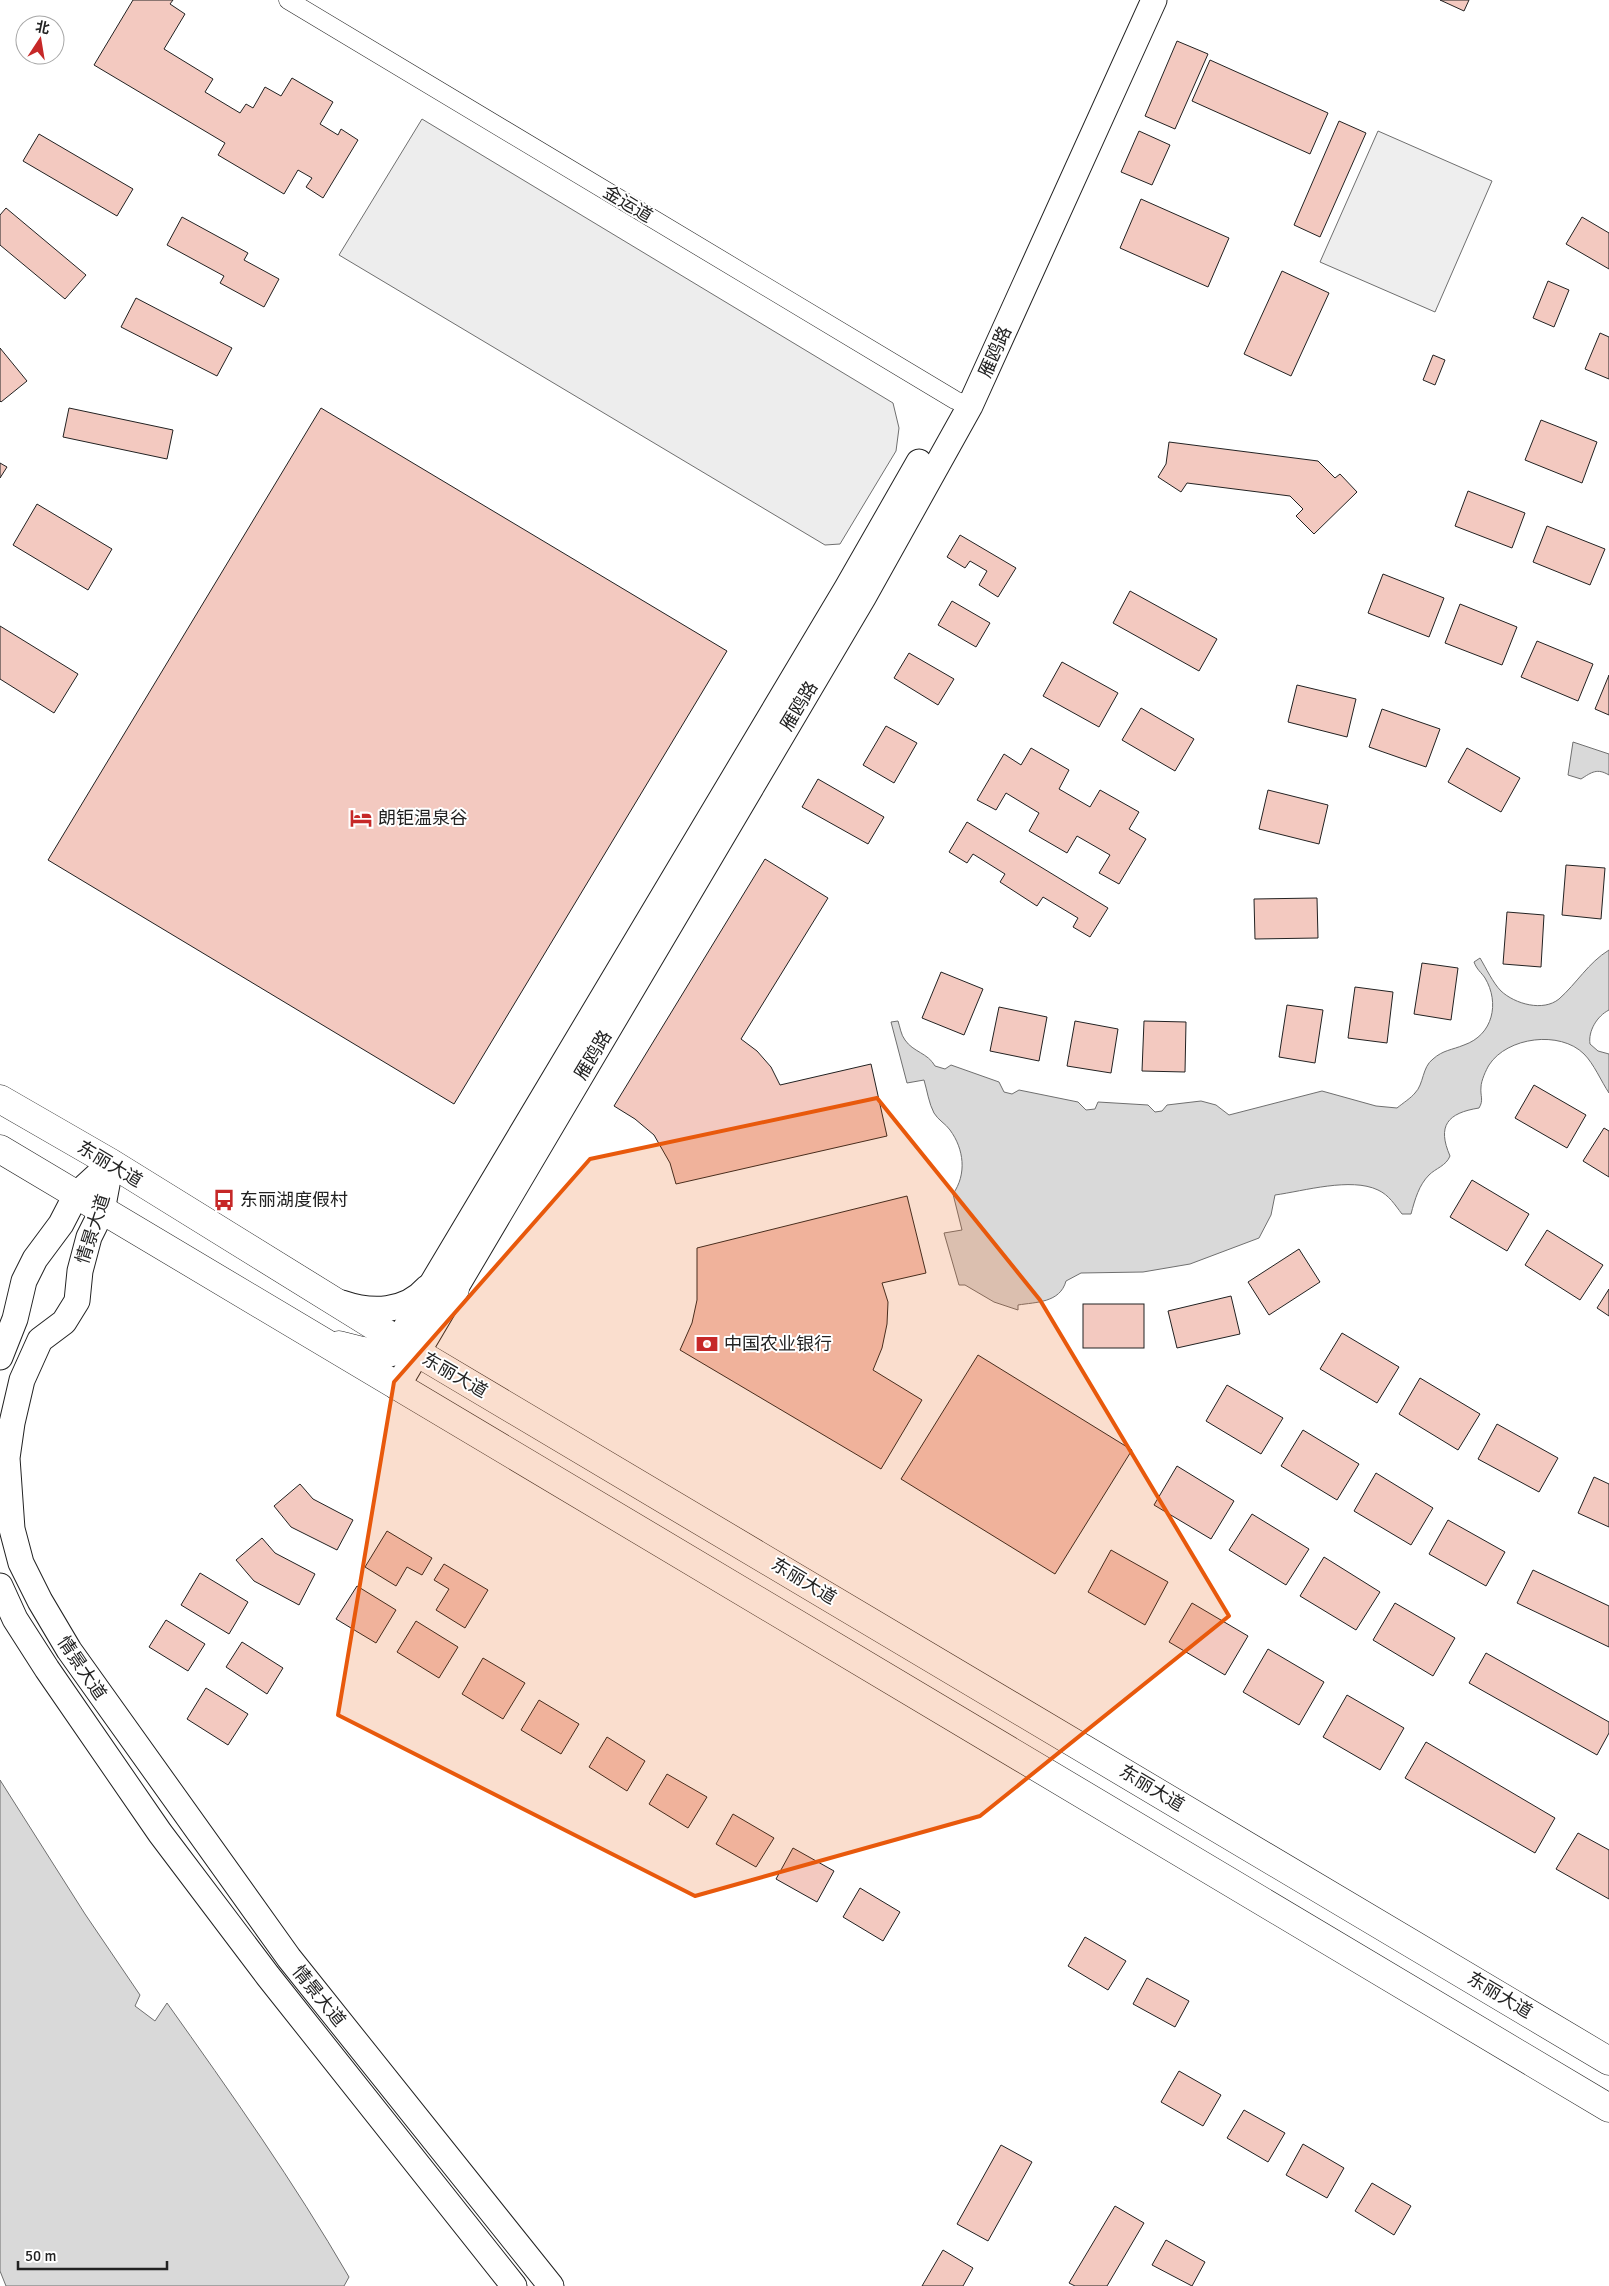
<svg xmlns="http://www.w3.org/2000/svg" width="1609" height="2286" font-family="Signika,'Noto Sans SC',sans-serif">
<rect width="100%" height="100%" fill="#fff"/>
<path fill="#eee" stroke="#6f6f6f" d="M1378,131L1492,181L1435,312L1320,262Z"/>
<path fill="#ededed" stroke="#6f6f6f" d="M422,119L893,403L899,428L896,451L840,544L825,545L339,255Z"/>
<g fill="#d9d9d9" stroke="#6f6f6f">
<path d="M1573,742L1609,754V775C1597,768 1592,772 1581,779L1568,775Z"/>
<path d="M1609,950V1010C1597,1016 1588,1031 1590,1044L1598,1051L1609,1054V1093C1601,1081 1594,1064 1584,1054C1560,1030 1507,1037 1489,1065C1486,1070 1481,1081 1481,1087C1480,1096 1484,1100 1479,1108C1447,1113 1437,1126 1450,1156C1446,1166 1436,1168 1429,1175C1419,1185 1415,1199 1411,1214H1402C1395,1205 1389,1195 1378,1190C1351,1177 1304,1191 1275,1195L1271,1215L1259,1238L1190,1264L1143,1272L1081,1273L1066,1281C1060,1303 1036,1302 1018,1305V1310L994,1302L965,1285H959L944,1233L962,1230L953,1194C967,1174 964,1149 950,1130C946,1124 938,1120 934,1113C929,1104 927,1090 924,1080L907,1083L891,1022L898,1021C900,1027 901,1035 905,1040C913,1052 928,1053 935,1066L945,1069L951,1065L999,1082L1004,1092L1012,1094L1019,1090L1078,1102L1086,1110L1095,1109L1098,1102L1148,1105L1155,1112L1162,1111L1167,1105L1201,1101L1216,1105L1229,1115L1322,1091L1376,1106L1397,1108C1403,1103 1411,1098 1415,1093C1424,1084 1422,1067 1433,1059C1443,1050 1452,1050 1464,1045C1493,1035 1500,1003 1485,978C1481,972 1477,970 1474,962L1480,958C1486,968 1493,983 1501,991C1515,1004 1543,1012 1559,999C1577,983 1588,963 1609,950Z"/>
<path d="M0,1780L85,1914L140,1995L135,2006L155,2021L167,2003C231,2093 294,2182 349,2277L344,2286H6L0,2271Z"/>
</g>
<g fill="#f3c9c0" stroke="#222">
<path d="M133,0H173L170,4L185,14L164,49L213,79L205,92L240,113L246,104L253,108L265,87L281,96L292,78L333,102L320,124L338,135L341,129L358,140L323,198L306,187L312,178L298,170L284,194L218,155L225,143L94,65Z"/>
<path d="M1440,0H1469L1464,11Z"/>
<path d="M1177,41L1208,54L1175,129L1145,116Z"/>
<path d="M1210,60L1328,113L1310,154L1192,101Z"/>
<path d="M1339,121L1366,133L1320,237L1294,225Z"/>
<path d="M1139,131L1170,145L1152,185L1121,172Z"/>
<path d="M39,134L133,189L117,216L23,161Z"/>
<path d="M1141,199L1229,238L1208,287L1120,248Z"/>
<path d="M6,208L86,275L65,299L0,245V215Z"/>
<path d="M182,217L248,253L244,260L279,279L264,307L220,283L224,276L167,245Z"/>
<path d="M1582,217L1609,233V269L1566,244Z"/>
<path d="M1282,271L1329,293L1291,376L1244,354Z"/>
<path d="M1548,281L1569,290L1554,327L1533,318Z"/>
<path d="M136,298L232,348L217,376L121,327Z"/>
<path d="M1600,333L1609,337V379L1585,369Z"/>
<path d="M0,348L27,381L1,402L0,401Z"/>
<path d="M1433,355L1445,360L1435,385L1423,380Z"/>
<path d="M69,408L173,430L167,459L63,437Z"/>
<path d="M321,408L727,651L454,1104L48,860Z"/>
<path d="M1541,420L1597,442L1582,483L1525,460Z"/>
<path d="M1169,442L1318,461L1335,478L1340,474L1357,492L1314,534L1296,516L1303,509L1290,496L1187,483L1181,492L1158,477L1166,464Z"/>
<path d="M0,463L7,467L0,478Z"/>
<path d="M1468,491L1525,513L1512,548L1455,526Z"/>
<path d="M37,504L112,549L88,590L13,545Z"/>
<path d="M1547,526L1605,549L1590,585L1533,562Z"/>
<path d="M960,535L1016,568L998,597L979,585L987,571L970,561L965,568L947,557Z"/>
<path d="M1383,574L1444,598L1429,637L1368,613Z"/>
<path d="M1130,591L1217,639L1199,671L1113,623Z"/>
<path d="M952,601L990,623L976,647L938,625Z"/>
<path d="M1460,604L1517,627L1502,665L1445,643Z"/>
<path d="M0,626L78,674L54,713L0,679Z"/>
<path d="M1537,641L1593,664L1578,701L1521,677Z"/>
<path d="M909,653L954,679L938,705L894,678Z"/>
<path d="M1062,662L1118,693L1099,727L1043,696Z"/>
<path d="M1609,675V715L1595,709Z"/>
<path d="M1297,685L1356,699L1347,737L1288,722Z"/>
<path d="M1141,708L1194,739L1175,771L1122,740Z"/>
<path d="M1382,709L1440,729L1426,767L1369,747Z"/>
<path d="M886,726L917,743L894,783L863,765Z"/>
<path d="M1031,748L1069,770L1059,789L1090,807L1100,790L1139,812L1129,829L1146,839L1119,884L1099,873L1110,855L1077,836L1067,853L1029,831L1039,813L1006,793L996,810L977,800L1004,754L1021,765Z"/>
<path d="M1467,748L1520,778L1501,812L1448,782Z"/>
<path d="M818,779L884,817L868,844L802,807Z"/>
<path d="M1268,790L1328,805L1319,844L1259,829Z"/>
<path d="M967,822L1108,908L1090,937L1073,927L1078,918L1043,897L1037,906L1000,882L1005,874L973,854L967,863L949,852Z"/>
<path d="M765,859L828,898L741,1039L757,1051L771,1067L780,1085L871,1064L887,1136L676,1184L670,1163L654,1135L635,1119L614,1106Z"/>
<path d="M1566,865L1605,868L1601,919L1562,915Z"/>
<path d="M1317,898L1318,938L1255,939L1254,899Z"/>
<path d="M1507,912L1544,915L1541,967L1503,964Z"/>
<path d="M1422,963L1458,968L1451,1020L1414,1014Z"/>
<path d="M941,972L983,989L964,1035L922,1018Z"/>
<path d="M1355,987L1393,992L1387,1043L1348,1038Z"/>
<path d="M1287,1005L1323,1010L1315,1063L1279,1057Z"/>
<path d="M999,1007L1047,1017L1039,1061L990,1051Z"/>
<path d="M1075,1021L1118,1029L1111,1073L1067,1066Z"/>
<path d="M1144,1021L1186,1022L1185,1072L1142,1071Z"/>
<path d="M1534,1085L1586,1115L1567,1148L1515,1118Z"/>
<path d="M1604,1128L1609,1131V1177L1583,1161Z"/>
<path d="M1472,1180L1529,1214L1507,1251L1450,1217Z"/>
<path d="M907,1196L926,1273L882,1283L888,1302L887,1324L882,1348L873,1370L922,1400L881,1469L680,1350L692,1323L697,1300V1248Z"/>
<path d="M1547,1230L1603,1265L1580,1300L1525,1265Z"/>
<path d="M1299,1249L1320,1282L1269,1315L1248,1282Z"/>
<path d="M1609,1289V1316L1597,1308Z"/>
<path d="M1231,1296L1240,1334L1177,1348L1168,1311Z"/>
<rect x="1083" y="1304" width="61" height="44"/>
<path d="M1342,1333L1399,1367L1377,1403L1320,1369Z"/>
<path d="M978,1355L1132,1450L1055,1574L901,1479Z"/>
<path d="M1420,1378L1480,1414L1458,1450L1399,1414Z"/>
<path d="M1227,1385L1283,1418L1261,1454L1206,1421Z"/>
<path d="M1497,1424L1558,1458L1539,1492L1478,1459Z"/>
<path d="M1303,1430L1359,1464L1337,1500L1281,1466Z"/>
<path d="M1177,1466L1234,1501L1211,1539L1154,1505Z"/>
<path d="M1376,1473L1433,1508L1411,1545L1354,1511Z"/>
<path d="M1594,1477L1609,1484V1527L1578,1513Z"/>
<path d="M300,1484L313,1499L353,1520L337,1550L291,1527L274,1506Z"/>
<path d="M1252,1514L1309,1549L1286,1585L1229,1550Z"/>
<path d="M1448,1520L1505,1552L1486,1586L1429,1554Z"/>
<path d="M387,1531L432,1558L422,1575L407,1567L396,1586L365,1567Z"/>
<path d="M262,1538L275,1553L315,1574L299,1605L254,1581L236,1560Z"/>
<path d="M1111,1550L1168,1582L1145,1625L1088,1592Z"/>
<path d="M1324,1557L1380,1592L1356,1630L1300,1596Z"/>
<path d="M444,1564L488,1590L465,1628L436,1610L449,1589L434,1580Z"/>
<path d="M1533,1570L1609,1606V1647L1517,1603Z"/>
<path d="M200,1573L248,1602L229,1634L181,1605Z"/>
<path d="M357,1586L396,1610L376,1643L336,1619Z"/>
<path d="M1192,1603L1248,1636L1225,1675L1169,1642Z"/>
<path d="M1395,1603L1455,1638L1433,1676L1373,1640Z"/>
<path d="M166,1620L205,1644L188,1671L149,1647Z"/>
<path d="M416,1621L458,1647L439,1678L397,1652Z"/>
<path d="M242,1642L283,1668L267,1694L226,1667Z"/>
<path d="M1268,1649L1324,1682L1299,1725L1243,1692Z"/>
<path d="M1486,1653L1609,1722V1733L1597,1755L1469,1683Z"/>
<path d="M483,1658L525,1683L503,1719L462,1694Z"/>
<path d="M206,1688L248,1714L228,1745L187,1719Z"/>
<path d="M1347,1695L1404,1728L1380,1770L1323,1737Z"/>
<path d="M539,1700L579,1724L561,1754L521,1730Z"/>
<path d="M607,1737L645,1761L627,1791L589,1767Z"/>
<path d="M1426,1742L1555,1818L1535,1853L1405,1778Z"/>
<path d="M667,1774L707,1797L688,1828L649,1804Z"/>
<path d="M733,1814L774,1838L756,1867L716,1844Z"/>
<path d="M1578,1833L1609,1850V1899L1556,1869Z"/>
<path d="M793,1848L834,1871L817,1902L776,1879Z"/>
<path d="M860,1888L900,1912L883,1941L843,1917Z"/>
<path d="M1085,1937L1126,1961L1108,1990L1068,1966Z"/>
<path d="M1147,1978L1189,2001L1175,2027L1133,2004Z"/>
<path d="M1179,2071L1221,2095L1203,2126L1161,2102Z"/>
<path d="M1244,2110L1285,2133L1268,2162L1227,2138Z"/>
<path d="M1303,2144L1344,2168L1327,2198L1286,2175Z"/>
<path d="M1001,2145L1032,2162L988,2241L957,2224Z"/>
<path d="M1372,2183L1411,2206L1394,2235L1355,2211Z"/>
<path d="M1115,2206L1144,2223L1107,2286H1075L1069,2283Z"/>
<path d="M1166,2240L1205,2262L1192,2286L1152,2265Z"/>
<path d="M943,2250L973,2268L963,2286H922Z"/>
</g>
<g fill="none" stroke-linecap="round" stroke-linejoin="round">
<g stroke="#222" stroke-width="19">
<path id="street" d="M288,0L955,400L970,406"/>
</g>
<g stroke="#222" stroke-width="27">
<g id="secondary">
<path d="M111,1163L102,1211L89,1237L80,1271L77,1301L64,1322L40,1340L22,1380L12,1423L7,1458L12,1529L21,1563L40,1601L69,1650L289,1958L551,2286"/>
<path d="M342,1303C371,1313 405,1313 427,1288"/>
<path d="M390,1354L847,588L919,462"/>
<path d="M0,1357L15,1319L24,1281L35,1259L61,1224L76,1195L111,1163"/>
<path d="M397,1387L863,598L970,406L1154,0"/>
<path d="M0,1586L15,1619L47,1669L160,1833L268,1976L514,2286"/>
</g>
</g>
<g stroke="#222" stroke-width="29">
<g id="highway">
<path d="M0,1099L111,1163L418,1353L1609,2061"/>
<path d="M0,1149L1609,2108"/>
<path d="M339,1345C355,1349 376,1356 393,1351C415,1346 441,1307 455,1289"/>
</g>
</g>
<use href="#street" stroke="#fff" stroke-width="18"/>
<use href="#secondary" stroke="#fff" stroke-width="25"/>
<use href="#highway" stroke="#fff" stroke-width="28"/>
</g>
<path fill="#e8590c" fill-opacity="0.2" stroke="#e8590c" stroke-width="4" stroke-linejoin="round" d="M877,1098L1040,1300L1229,1616L980,1816L695,1896L338,1715L394,1382L590,1159Z"/>
<defs>
<g id="hotel-bare" transform="scale(1.725)"><path d="M-6-4.5h1.5V1H6V5H4.5V3h-9V5H-6ZM-4 0a1.8 1.8 0 1 1 3.6 0ZM.5 0V-2.5h3Q6-2.5 6 0Z" fill="#c62828" stroke="#fff" stroke-width="2.5" paint-order="stroke"/></g>
<g id="bus-bare" transform="scale(1.725)"><path d="M-5-6H5V4H4V6H2V4H-2V6H-4V4H-5ZM-3.5-4V0h7V-4ZM-3.5 1.2v1.5H-2V1.2ZM2 1.2v1.5H3.5V1.2Z" fill="#c62828" stroke="#fff" stroke-width="2.5" paint-order="stroke"/></g>
<g id="bank-bare" transform="scale(1.725)"><path d="M-6-4H6V4H-6ZM0-2.3a2.3 2.3 0 1 0 0 4.6a2.3 2.3 0 1 0 0-4.6Z" fill="#c62828" stroke="#fff" stroke-width="2.5" paint-order="stroke"/></g>
</defs>
<g fill-rule="evenodd">
<use href="#hotel-bare" x="361" y="818"/>
<use href="#bus-bare" x="224" y="1200"/>
<use href="#bank-bare" x="707" y="1344"/>
</g>
<g text-anchor="middle" stroke-width="4" stroke-linejoin="round" paint-order="stroke">
<g font-size="18" fill="#222" stroke="#fff">
<text transform="translate(628 204) rotate(31)" y="6">金运道</text>
<text transform="translate(995 352) rotate(-66)" y="6">雁鸥路</text>
<text transform="translate(799 706) rotate(-59)" y="6">雁鸥路</text>
<text transform="translate(593 1055) rotate(-59)" y="6">雁鸥路</text>
<text transform="translate(110 1164) rotate(31)" y="6">东丽大道</text>
<text transform="translate(93 1229) rotate(-72)" y="6">情景大道</text>
<text transform="translate(455 1375) rotate(30)" y="6">东丽大道</text>
<text transform="translate(804 1581) rotate(31)" y="6">东丽大道</text>
<text transform="translate(82 1668) rotate(56)" y="6">情景大道</text>
<text transform="translate(1152 1788) rotate(31)" y="6">东丽大道</text>
<text transform="translate(1500 1995) rotate(31)" y="6">东丽大道</text>
<text transform="translate(319 1996) rotate(51)" y="6">情景大道</text>
</g>
<g font-size="18" fill="#222" stroke="#fff" text-anchor="start">
<text x="378" y="824">朗钜温泉谷</text>
<text x="240" y="1206">东丽湖度假村</text>
<text x="724" y="1350">中国农业银行</text>
</g>
</g>
<g transform="translate(40 40) rotate(12)"><circle r="24" fill="#ffffff" stroke="#a7a7a7"/>
<path d="M0-4L9 19L0 12L-9 19Z" fill="#c62828"/>
<text y="-8" font-size="14" font-weight="bold" text-anchor="middle" fill="#222222">北</text>
</g>
<path d="M18 2261v8h149v-8" fill="none" stroke="#222222" stroke-width="2.5"/>
<text x="25" y="2261" font-size="15" fill="#222222" stroke="#ffffff" stroke-width="4" paint-order="stroke">50 m</text>
</svg>
